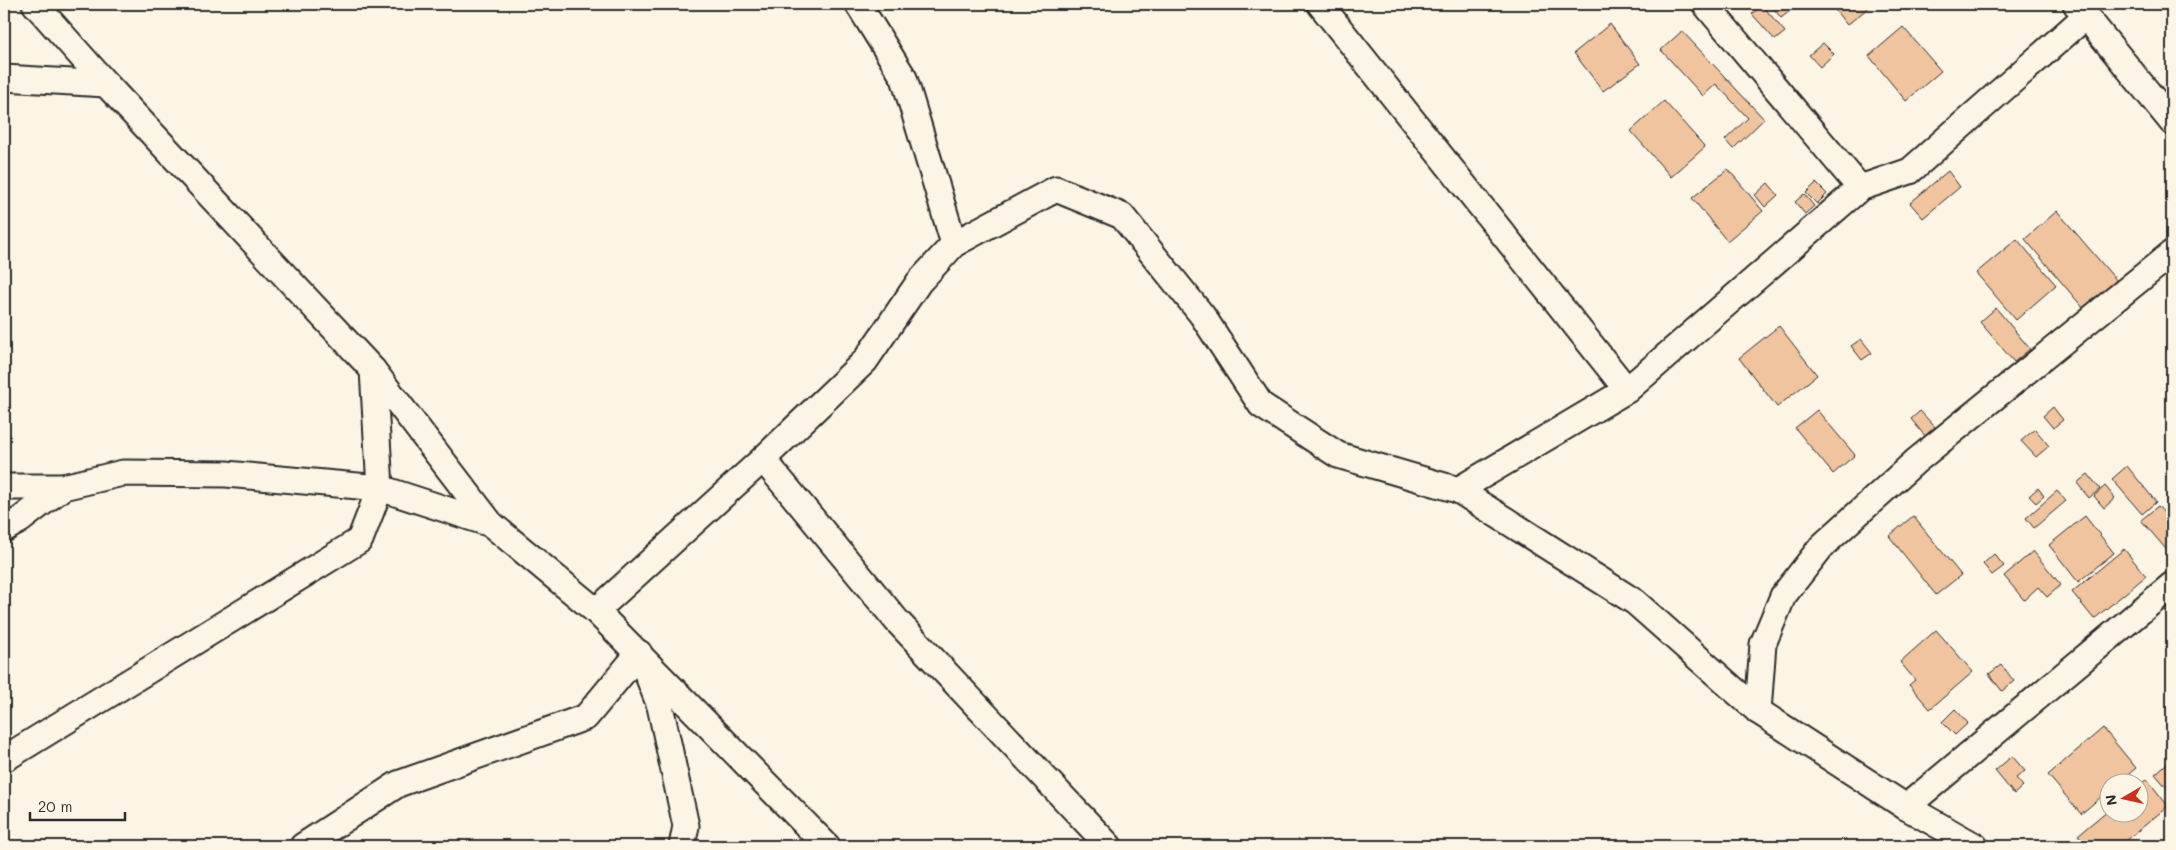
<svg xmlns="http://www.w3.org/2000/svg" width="2176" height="850" font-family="Mali,sans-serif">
<rect width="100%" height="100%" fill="#fcf5e5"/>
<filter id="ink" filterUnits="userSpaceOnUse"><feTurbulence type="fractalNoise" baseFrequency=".02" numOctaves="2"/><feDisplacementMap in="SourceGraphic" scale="10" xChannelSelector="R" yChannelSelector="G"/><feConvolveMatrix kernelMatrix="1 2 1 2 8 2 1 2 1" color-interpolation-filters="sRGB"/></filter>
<g filter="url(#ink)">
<g fill="#f1c4a0" stroke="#2b2b2b">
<path d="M1770,4H1799L1781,18Z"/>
<path d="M1843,4H1873L1847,25L1835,10Z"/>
<path d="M1762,5L1785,32L1775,40L1752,14Z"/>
<path d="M1610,24L1640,64L1603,91L1574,53Z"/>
<path d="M1903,27L1941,71L1906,101L1869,56Z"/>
<path d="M1682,31L1764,119L1733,149L1725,140L1748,118L1716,84L1703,96L1661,50Z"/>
<path d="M1823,43L1834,54L1820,67L1809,55Z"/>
<path d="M1664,101L1705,147L1671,177L1631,131Z"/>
<path d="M1728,169L1763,211L1727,241L1692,198Z"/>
<path d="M1948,171L1960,187L1923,218L1910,203Z"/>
<path d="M1768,183L1778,195L1765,207L1755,195Z"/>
<path d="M1816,183L1827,194L1817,204L1806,193Z"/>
<path d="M1804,194L1814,206L1805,214L1795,202Z"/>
<path d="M2057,211L2117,281L2084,309L2025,239Z"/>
<path d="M2017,239L2056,285L2016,320L1976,273Z"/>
<path d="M1996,308L2030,349L2014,362L1980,322Z"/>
<path d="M1779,326L1817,375L1777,407L1739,358Z"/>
<path d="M1861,339L1872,353L1862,360L1851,346Z"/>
<path d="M2053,407L2063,420L2053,428L2043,416Z"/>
<path d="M1817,410L1855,455L1833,474L1795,428Z"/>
<path d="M1920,411L1935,427L1925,436L1911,419Z"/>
<path d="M2035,429L2049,446L2036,457L2021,441Z"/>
<path d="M2127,466L2156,502L2142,514L2112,479Z"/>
<path d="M2088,474L2100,489L2089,498L2077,483Z"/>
<path d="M2105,486L2115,498L2104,508L2094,496Z"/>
<path d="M2038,488L2044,496L2036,503L2029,496Z"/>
<path d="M2057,491L2066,501L2034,528L2026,518Z"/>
<path d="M2158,506L2172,522L2171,555L2141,520Z"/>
<path d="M1913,516L1961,575L1936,595L1889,536Z"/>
<path d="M2085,516L2114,553L2078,582L2049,545Z"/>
<path d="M2124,549L2146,576L2094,619L2072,592Z"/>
<path d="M2033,551L2061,585L2047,597L2038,587L2024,600L2004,576Z"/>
<path d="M1994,554L2004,566L1992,575L1983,564Z"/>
<path d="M1936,630L1973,672L1930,709L1909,685L1915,680L1900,662Z"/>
<path d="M2001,665L2014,681L2002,691L1989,674Z"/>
<path d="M1955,709L1968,723L1955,735L1942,722Z"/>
<path d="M2103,728L2136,768L2119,782H2108V791L2081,814L2048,775Z"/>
<path d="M2012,756L2025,771L2016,778L2023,786L2014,794L1995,771Z"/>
<path d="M2172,759V794L2155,774Z"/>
<path d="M2147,779L2168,806L2120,846H2088L2078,835L2108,810V812H2138V786Z"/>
</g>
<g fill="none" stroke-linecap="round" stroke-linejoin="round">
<g stroke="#2b2b2b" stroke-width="29">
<g id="minor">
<path d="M35,4L106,84L373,370L491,524L596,611L827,846"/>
<path d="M858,4L904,78L954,244"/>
<path d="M1320,4L1627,390"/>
<path d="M1705,4L1860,188"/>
<path d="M2076,4L2172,122"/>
<path d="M4,78L106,84"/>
<path d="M763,459L897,621L1109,846"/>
<path d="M4,487H63"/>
<path d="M1458,490L1627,390L1860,188L1910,171L2086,16"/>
<path d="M4,529L20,520L63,487L123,473L226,474L380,488L491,524"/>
<path d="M596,611L763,459L865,361L919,282L954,244L1056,189L1122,216L1202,315L1261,405L1338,455L1458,490L1635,602L1758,711L1906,807L1975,846"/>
<path d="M1758,711L1763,644L1783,596L1822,546L1916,461L2172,253"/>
<path d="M4,759L360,540L380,488L373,370"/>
<path d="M1906,807L2172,585"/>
<path d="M303,846L398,784L586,717L639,653L660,706L686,826L682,846"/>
</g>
</g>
<use href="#minor" stroke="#fcf5e5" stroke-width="25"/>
</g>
</g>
<rect width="2176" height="850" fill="none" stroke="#fcf5e5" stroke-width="20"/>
<rect x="10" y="10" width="2156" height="830" fill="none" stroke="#2b2b2b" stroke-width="2" filter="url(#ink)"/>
<g transform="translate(2124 798) rotate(261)"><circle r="24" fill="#fcf5e5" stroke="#a8a49b"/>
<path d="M0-4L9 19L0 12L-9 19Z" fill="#c8321e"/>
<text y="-8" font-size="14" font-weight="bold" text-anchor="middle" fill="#2b2b2b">N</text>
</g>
<path d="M30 812v8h95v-8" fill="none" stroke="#2b2b2b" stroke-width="2.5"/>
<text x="38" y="812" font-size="15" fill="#2b2b2b" stroke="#fcf5e5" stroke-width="4" paint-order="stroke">20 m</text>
</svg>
